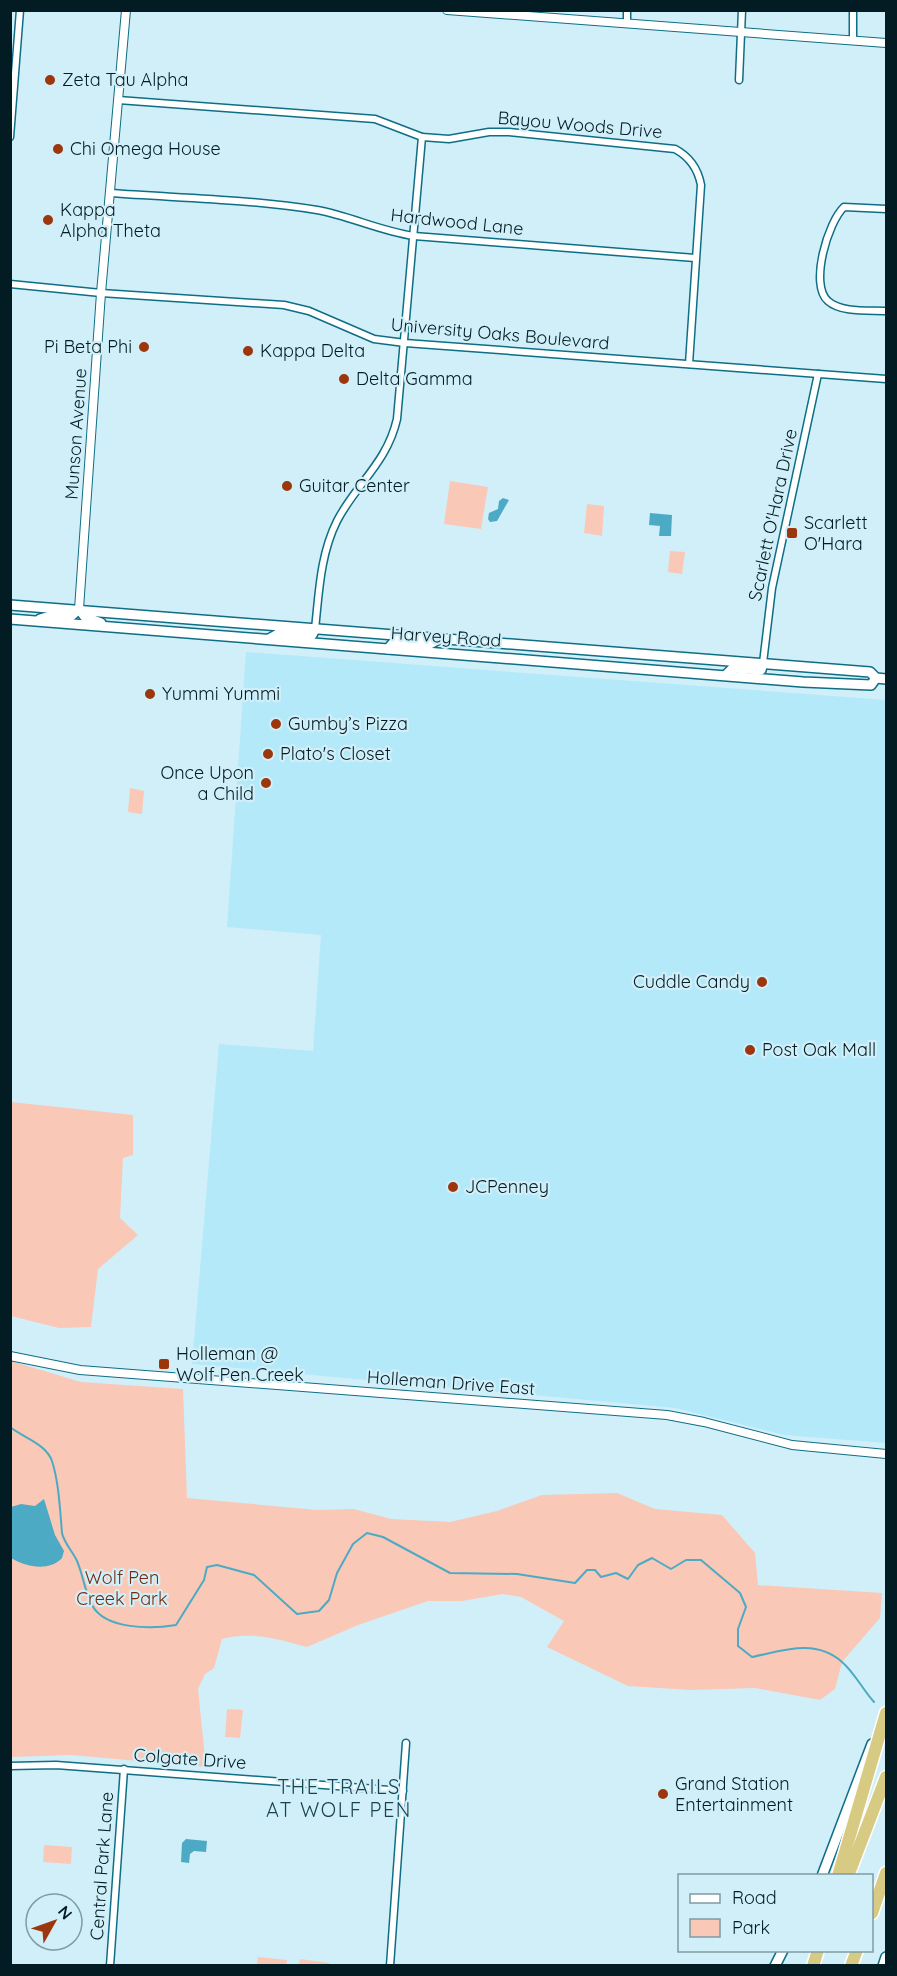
<svg xmlns="http://www.w3.org/2000/svg" width="897" height="1976" font-family="Quicksand,sans-serif">
<rect width="100%" height="100%" fill="#d1eff9"/>
<path fill="#b4e9f9" d="M246,652L886,700V1443L784,1435L675,1408L192,1364L219,1044L313,1051L321,935L227,927Z"/>
<g fill="#fac8b7">
<path d="M450,481L488,487L481,529L444,524Z"/>
<path d="M587,504L604,506L602,536L584,533Z"/>
<path d="M670,551L685,552L682,574L668,572Z"/>
<path d="M130,788L144,791L142,814L128,812Z"/>
<path d="M11,1102L133,1115V1155L123,1158L120,1218L138,1235L98,1269L91,1327L59,1328L11,1316Z"/>
<path d="M11,1361L81,1382L183,1389L187,1498L317,1510L354,1509L391,1519L450,1522L497,1511L542,1495L617,1493L655,1509L722,1515L755,1553L758,1585L882,1593L880,1618L842,1662L835,1689L820,1700L755,1688L690,1690L628,1686L547,1647L564,1621L521,1597L503,1594L462,1601H428L358,1625L307,1647C279,1639 250,1631 222,1639L214,1668L205,1674L198,1689L206,1767L71,1755L11,1757Z"/>
<path d="M227,1709L243,1710L240,1738L225,1737Z"/>
<path d="M44,1845L72,1847L71,1864L43,1862Z"/>
<path d="M258,1957L287,1960L286,1965H257Z"/>
<path d="M300,1959L329,1963V1965H299Z"/>
</g>
<g fill="#4caac4">
<path d="M503,498L509,500L497,521L490,522L488,519L489,513L498,509L499,501Z"/>
<path d="M650,513L672,515L671,536H659L660,526L649,525Z"/>
<path d="M44,1499L55,1535L64,1551L62,1558C49,1572 26,1567 11,1558V1507L21,1504L35,1506Z"/>
<path d="M186,1839L207,1841L206,1852L194,1851L190,1854L189,1863L181,1862L182,1843Z"/>
</g>
<g fill="none" stroke-linecap="round" stroke-linejoin="round">
<path stroke="#4caac4" stroke-width="2" d="M10,1427C24,1438 46,1444 52,1461C59,1483 60,1510 62,1533C64,1543 73,1552 77,1561C83,1575 85,1592 92,1605C105,1630 152,1629 176,1625L204,1580L207,1567L217,1565L254,1575L297,1614L319,1611L329,1600L337,1573L353,1544L367,1533L383,1537L450,1573L517,1574L575,1583L587,1570H595L601,1577L616,1573L628,1579L638,1565L652,1558L671,1569L686,1560H701L740,1593L746,1607L738,1629V1646L752,1657C782,1651 815,1638 842,1662C854,1672 863,1690 874,1702"/>
<g stroke="#0e6e84" stroke-width="9">
<g id="minor">
<path d="M853,10V40"/>
<path d="M627,23V10"/>
<path d="M739,80L742,10"/>
<path d="M118,100L375,119L422,137L449,139L489,132H509L675,149C690,157 698,169 701,185L689,364"/>
<path d="M10,137L20,10"/>
<path d="M110,193C179,198 249,199 317,210C350,216 380,231 414,236L695,258"/>
<path d="M886,209L844,207C828,222 809,285 828,301C841,313 870,310 886,311"/>
<path d="M10,284L101,293L284,305L309,311L374,339L405,343L886,379"/>
<path d="M315,629C319,593 320,555 337,521C356,484 387,463 397,419L422,137"/>
<path d="M763,663L772,588L818,374"/>
<path d="M10,1766L56,1765L403,1791"/>
<path d="M110,1966L124,1769"/>
<path d="M390,1966L406,1743"/>
</g>
</g>
<g stroke="#0e6e84" stroke-width="10">
<g id="tertiary">
<path d="M447,10L886,43"/>
<path d="M79,609L101,293L126,10"/>
<path d="M10,1356L80,1370L667,1415L704,1422L792,1445L886,1454"/>
</g>
</g>
<g stroke="#0e6e84" stroke-width="12">
<g id="secondary">
<path d="M10,605L870,672L876,678L886,679"/>
<path d="M79,609L85,617L101,623"/>
<path d="M10,619L803,682L871,685L876,678"/>
<path d="M40,619L50,616H71L79,609"/>
<path d="M269,639L278,634L312,635L315,629"/>
<path d="M388,649L394,642L428,645L439,639"/>
<path d="M726,675L733,668L761,670L763,663"/>
<path d="M822,1876L872,1744"/>
<path d="M775,1966L783,1950"/>
<path d="M883,1966L886,1957"/>
</g>
</g>
<g stroke="#fff" stroke-width="15">
<g id="motorway">
<path d="M838,1876L886,1713"/>
<path d="M848,1876L886,1777"/>
<path d="M872,1913L886,1873"/>
<path d="M813,1966L818,1950"/>
<path d="M851,1966L857,1950"/>
</g>
</g>
<use href="#minor" stroke="#fff" stroke-width="6"/>
<use href="#tertiary" stroke="#fff" stroke-width="8"/>
<use href="#secondary" stroke="#fff" stroke-width="9"/>
<use href="#motorway" stroke="#d7ca83" stroke-width="12"/>
</g>
<g fill="#9c360d" stroke="#d1eff9" stroke-width="2">
<circle cx="50" cy="80" r="6"/>
<circle cx="58" cy="149" r="6"/>
<circle cx="48" cy="220" r="6"/>
<circle cx="144" cy="347" r="6"/>
<circle cx="248" cy="351" r="6"/>
<circle cx="344" cy="379" r="6"/>
<circle cx="287" cy="486" r="6"/>
<rect x="786" y="527" width="12" height="12" rx="3"/>
<circle cx="150" cy="694" r="6"/>
<circle cx="276" cy="724" r="6"/>
<circle cx="268" cy="754" r="6"/>
<circle cx="266" cy="783" r="6"/>
<circle cx="762" cy="982" r="6"/>
<circle cx="750" cy="1050" r="6"/>
<circle cx="453" cy="1187" r="6"/>
<rect x="158" y="1358" width="12" height="12" rx="3"/>
<circle cx="663" cy="1794" r="6"/>
</g>
<g text-anchor="middle" stroke-width="4.5" stroke-linejoin="round" paint-order="stroke">
<g font-size="18" fill="#031c23" stroke="#d1eff9" text-anchor="start">
<text x="62" y="86">Zeta Tau Alpha</text>
<text x="70" y="155">Chi Omega House</text>
<text x="60" y="216">Kappa<tspan x="60" dy="21">Alpha Theta</tspan></text>
<text x="132" y="353" text-anchor="end">Pi Beta Phi</text>
<text x="260" y="357">Kappa Delta</text>
<text x="356" y="385">Delta Gamma</text>
<text x="299" y="492">Guitar Center</text>
<text x="804" y="529">Scarlett<tspan x="804" dy="21">O'Hara</tspan></text>
<text x="162" y="700">Yummi Yummi</text>
<text x="288" y="730">Gumby’s Pizza</text>
<text x="280" y="760">Plato's Closet</text>
<text x="254" y="779" text-anchor="end">Once Upon<tspan x="254" dy="21">a Child</tspan></text>
<text x="750" y="988" text-anchor="end">Cuddle Candy</text>
<text x="762" y="1056">Post Oak Mall</text>
<text x="465" y="1193">JCPenney</text>
<text x="176" y="1360">Holleman @<tspan x="176" dy="21">Wolf Pen Creek</tspan></text>
<text x="675" y="1790">Grand Station<tspan x="675" dy="21">Entertainment</tspan></text>
</g>
<g font-size="18" fill="#031c23" stroke="#d1eff9">
<text transform="translate(580 125) rotate(5)" y="6">Bayou Woods Drive</text>
<text transform="translate(457 222) rotate(6)" y="6">Hardwood Lane</text>
<text transform="translate(500 334) rotate(5)" y="6">University Oaks Boulevard</text>
<text transform="translate(76 434) rotate(-86)" y="6">Munson Avenue</text>
<text transform="translate(773 515) rotate(-78)" y="6">Scarlett O'Hara Drive</text>
<text transform="translate(446 637) rotate(4)" y="6">Harvey Road</text>
<text transform="translate(451 1383) rotate(4)" y="6">Holleman Drive East</text>
<text transform="translate(190 1759) rotate(4)" y="6">Colgate Drive</text>
<text transform="translate(102 1866) rotate(-86)" y="6">Central Park Lane</text>
</g>
<g font-size="18" fill="#762a0e" stroke="#d1eff9">
<text x="122" y="1584">Wolf Pen<tspan x="122" dy="21">Creek Park</tspan></text>
</g>
<g font-size="20" letter-spacing="1.5" fill="#17434f" stroke="#d1eff9">
<text x="339" y="1794">THE TRAILS<tspan x="339" dy="23">AT WOLF PEN</tspan></text>
</g>
</g>
<rect width="897" height="1976" fill="none" stroke="#031c23" stroke-width="24"/>
<rect x="678" y="1874" width="195" height="78" fill="#d1eff9" stroke="#7f9ba3" stroke-width="1.5"/>
<rect x="690" y="1894" width="30" height="9" fill="#ffffff" stroke="#7f9ba3" stroke-width="1.5"/>
<text x="732" y="1904" font-size="18" fill="#031c23">Road</text>
<rect x="690" y="1919" width="30" height="18" fill="#fac8b7" stroke="#7f9ba3" stroke-width="1.5"/>
<text x="732" y="1934" font-size="18" fill="#031c23">Park</text>
<g transform="translate(54 1922) rotate(50)"><circle r="28" fill="#d1eff9" stroke="#7f9ba3" stroke-width="1.5"/>
<path d="M0-4.5L10 22L0 15L-10 22Z" fill="#9c360d"/>
<text y="-9" font-size="16" font-weight="bold" text-anchor="middle" fill="#031c23">N</text>
</g>
</svg>
